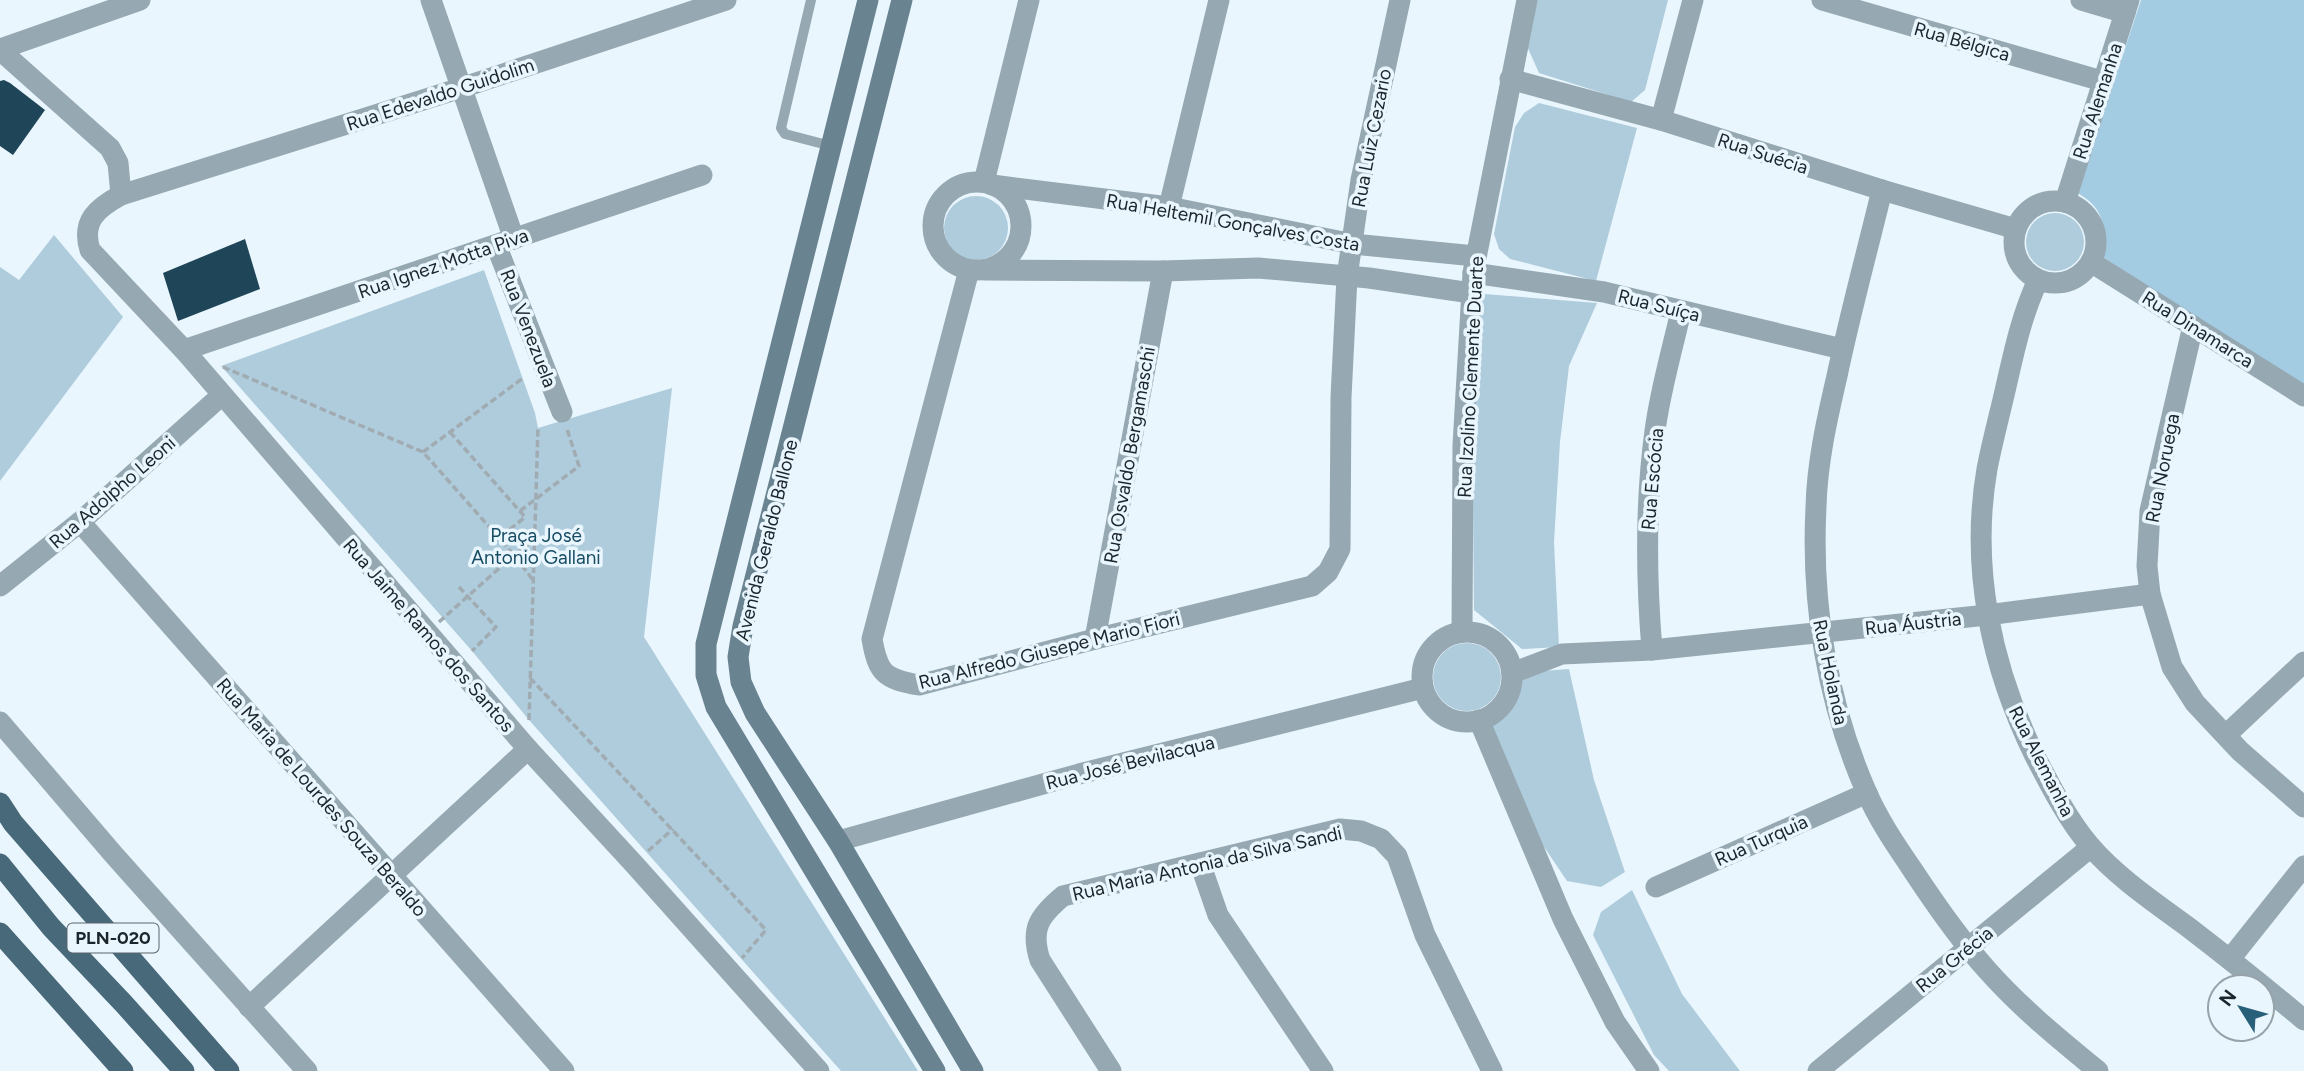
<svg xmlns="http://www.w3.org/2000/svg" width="2304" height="1071" font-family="Figtree,sans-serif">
<rect width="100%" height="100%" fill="#eaf6fd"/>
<g fill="#afccdc">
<path d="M1536,0H1668L1645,90L1631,102L1539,73L1526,44Z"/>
<path d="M1539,103L1637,128L1596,281L1510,259L1499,249L1494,234L1515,127L1524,113Z"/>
<circle cx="976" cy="228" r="32"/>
<circle cx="2055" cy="242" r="29"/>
<path d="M54,235L123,317L0,481V267L19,280Z"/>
<path d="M484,270L535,413L538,428L672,388L644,637L918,1071H841L529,720L472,651L221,366Z"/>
<path d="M1471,293L1597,303L1569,366L1560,442L1554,542L1559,647L1522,649L1474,610Z"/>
<circle cx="1467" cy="677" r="34"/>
<path d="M1569,669L1594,780L1625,872L1601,887L1567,881L1510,796L1489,717C1505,705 1511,692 1512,673Z"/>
<path d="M1632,890L1682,994L1740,1071H1669L1654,1055L1593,935L1601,912Z"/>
</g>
<path fill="#a3cce3" d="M2141,0H2304V389L2103,257C2107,228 2104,207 2077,193Z"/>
<g fill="#1e4558">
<path d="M4,80L10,83L45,110L13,155L0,146V81Z"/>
<path d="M245,239L260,289L178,321L163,273Z"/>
</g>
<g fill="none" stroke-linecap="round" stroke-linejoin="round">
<g stroke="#a0abb2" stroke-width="3.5" stroke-dasharray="7 3.5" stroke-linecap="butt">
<path d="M223,367L423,452L514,555L533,580"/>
<path d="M450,432L525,517L492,544"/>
<path d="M423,452L523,378"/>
<path d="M520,511L579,466L567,429"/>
<path d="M459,587L496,627L472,651"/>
<path d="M439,622L514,555L534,540"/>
<path d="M530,678L766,930L742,958"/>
<path d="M529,720L538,428"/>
<path d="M648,851L673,829"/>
</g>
<path stroke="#96a8b2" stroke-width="10" d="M811,0L781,128L785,134L831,146"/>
<g stroke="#96a8b2" stroke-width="21">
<path d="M431,0L514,239"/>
<path d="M726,0L461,88L121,195C97,208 81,221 90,250L184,350L528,749L634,864L819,1071"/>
<path d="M1822,0L2102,81"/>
<path d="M2081,0L2125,13"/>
<path d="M0,49L140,0"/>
<path d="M0,50L110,148L118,163L121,195"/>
<path d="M1510,79L1661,120L1882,190L2016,229"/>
<path d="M1661,120L1693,0"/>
<circle cx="977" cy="226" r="44"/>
<path d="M984,182L1029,0"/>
<path d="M992,185L1169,207L1353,244L1475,256"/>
<path d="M1882,190C1867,252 1850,314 1837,376C1827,419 1817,463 1816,507C1811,604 1827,702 1866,791C1878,819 1895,844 1912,869C1935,904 1960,940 1988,971C2021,1008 2060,1040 2098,1071"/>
<circle cx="2055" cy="242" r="41"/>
<path d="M2065,202L2129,0"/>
<path d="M1169,207L1219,0"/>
<path d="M496,245L562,412"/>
<path d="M2091,262L2304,396"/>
<path d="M969,270L872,639C878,674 885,679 919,685L1095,639L1312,586L1328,572L1340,549L1341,397L1347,277L1361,180L1400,0"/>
<path d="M985,270L1163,271L1258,268L1369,278L1471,293"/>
<path d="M1473,273L1604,292L1842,349"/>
<path d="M2038,280C2021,317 2014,352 2005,391C1999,417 1992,443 1987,469C1970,567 1991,667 2035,756C2051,787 2068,820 2090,846C2118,878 2154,902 2188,927C2227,957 2266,988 2304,1020"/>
<path d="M2193,326L2150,511L2147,566L2150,594L2172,667L2195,703L2240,751L2304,807"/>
<path d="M184,350L702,175"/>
<path d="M80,522L564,1071"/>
<path d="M0,586L80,522L222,395"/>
<path d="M1462,632L1463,445L1473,273L1527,0"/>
<circle cx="1467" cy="677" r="45"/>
<path d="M1095,639L1163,271"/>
<path d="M1652,650C1646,577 1645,504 1655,431C1660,391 1672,351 1681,311"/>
<path d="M1512,673L1562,654L1652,650L1987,615L2150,594"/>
<path d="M1479,720L1563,919L1615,1022L1649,1071"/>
<path d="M0,722L114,855L307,1071"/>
<path d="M2226,735L2304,662"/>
<path d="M838,841L1079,774L1423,688"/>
<path d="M1200,863L1218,915L1323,1071"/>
<path d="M1656,887L1867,793"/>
<path d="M2230,959L2304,866"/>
<path d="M249,1007L528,749"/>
<path d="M1111,1071L1040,960C1030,929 1039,916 1063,896L1340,829L1361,831L1381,839L1397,856L1425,935L1492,1071"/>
<path d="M1818,1071L2091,847"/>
</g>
<g stroke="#698391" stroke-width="21">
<path d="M868,0L706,644V675L716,707L935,1071"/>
<path d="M902,0L743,626L738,657L741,682L755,713L838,841L973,1071"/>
</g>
<g stroke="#48697a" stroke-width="21">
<path d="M0,803L13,823L229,1071"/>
<path d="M0,864L51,927L124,1004L184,1071"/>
<path d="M0,933L123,1071"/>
</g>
</g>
<g text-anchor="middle" stroke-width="7" stroke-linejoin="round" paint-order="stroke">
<rect fill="#eaf6fd" stroke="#59646b" stroke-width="2" x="67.5" y="923.5" width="91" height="29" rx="5"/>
<g font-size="18" font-weight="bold" fill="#1b262c">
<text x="113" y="944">PLN-020</text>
</g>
<g font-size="19" fill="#1b262c" stroke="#eaf6fd">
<text transform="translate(1962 41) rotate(16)" y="7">Rua Bélgica</text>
<text transform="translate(440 94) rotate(-18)" y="7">Rua Edevaldo Guidolim</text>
<text transform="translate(2097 101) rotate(-72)" y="7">Rua Alemanha</text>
<text transform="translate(1371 138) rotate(-79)" y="7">Rua Luiz Cezario</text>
<text transform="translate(1763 153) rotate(18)" y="7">Rua Suécia</text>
<text transform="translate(1233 222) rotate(10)" y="7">Rua Heltemil Gonçalves Costa</text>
<text transform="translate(443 263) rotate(-19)" y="7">Rua Ignez Motta Piva</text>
<text transform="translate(1659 305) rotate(14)" y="7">Rua Suíça</text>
<text transform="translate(529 328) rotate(69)" y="7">Rua Venezuela</text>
<text transform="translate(2198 329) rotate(32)" y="7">Rua Dinamarca</text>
<text transform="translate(1470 377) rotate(-87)" y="7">Rua Izolino Clemente Duarte</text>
<text transform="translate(1129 455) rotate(-80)" y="7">Rua Osvaldo Bergamaschi</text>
<text transform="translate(2162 468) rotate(-79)" y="7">Rua Noruega</text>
<text transform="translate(1652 479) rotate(-85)" y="7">Rua Escócia</text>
<text transform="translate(112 492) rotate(-41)" y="7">Rua Adolpho Leoni</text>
<text transform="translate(766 540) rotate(-76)" y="7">Avenida Geraldo Ballone</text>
<text transform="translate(1913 623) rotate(-6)" y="7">Rua Áustria</text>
<text transform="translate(429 635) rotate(49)" y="7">Rua Jaime Ramos dos Santos</text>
<text transform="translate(1049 650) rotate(-14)" y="7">Rua Alfredo Giusepe Mario Fiori</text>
<text transform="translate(1831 672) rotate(78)" y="7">Rua Holanda</text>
<text transform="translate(2042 761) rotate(63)" y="7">Rua Alemanha</text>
<text transform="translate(1130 762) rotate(-14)" y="7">Rua José Bevilacqua</text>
<text transform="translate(322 797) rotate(49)" y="7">Rua Maria de Lourdes Souza Beraldo</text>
<text transform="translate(1761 840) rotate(-24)" y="7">Rua Turquia</text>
<text transform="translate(1207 863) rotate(-13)" y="7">Rua Maria Antonia da Silva Sandi</text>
<text transform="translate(1954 959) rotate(-39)" y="7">Rua Grécia</text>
</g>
<g font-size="19" fill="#174c64" stroke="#eaf6fd">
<text x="536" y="542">Praça José<tspan x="536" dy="22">Antonio Gallani</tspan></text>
</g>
</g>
<g transform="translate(2241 1008) rotate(307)"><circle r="33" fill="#eaf6fd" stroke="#97a3a9" stroke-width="2"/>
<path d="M0-5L12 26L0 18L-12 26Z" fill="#285f79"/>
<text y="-10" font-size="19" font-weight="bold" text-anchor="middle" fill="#1b262c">N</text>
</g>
</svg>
